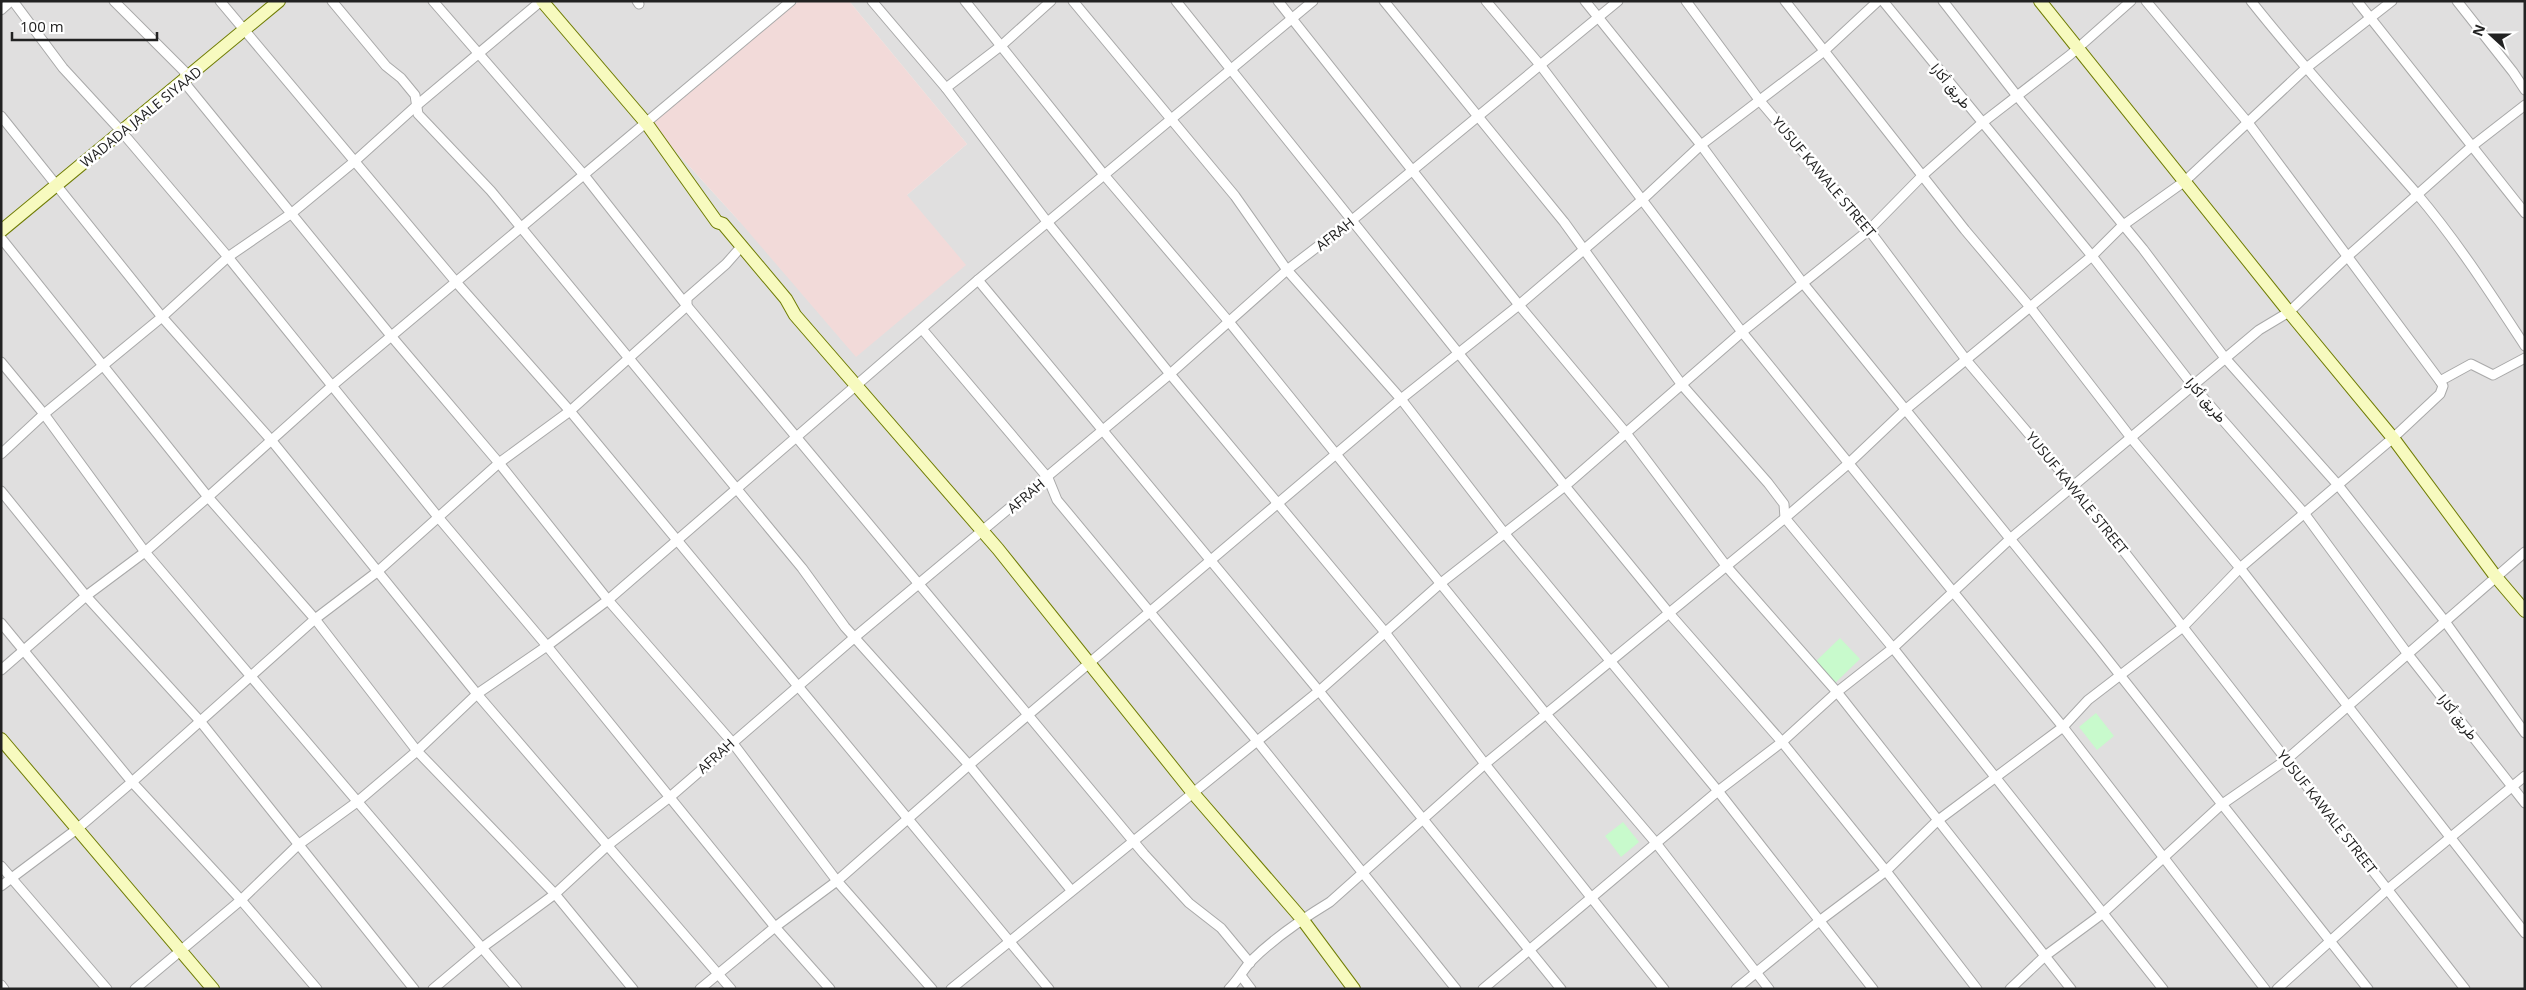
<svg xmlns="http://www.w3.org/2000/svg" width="2526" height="990" font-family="'Open Sans',Vazirmatn,sans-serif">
<rect width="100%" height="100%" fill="#f2efe9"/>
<path fill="#e0dfdf" d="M1,1H799L650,123L740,222L907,195L967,144L849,1H2525V989H1Z"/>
<path fill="#f2dad9" d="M799,1H849L967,144L907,195L966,265L856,357L740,222L650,123Z"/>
<g fill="#c8facc">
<path d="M1840,638L1860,659L1835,683L1815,662Z"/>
<path d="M2096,713L2114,736L2097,750L2079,727Z"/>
<path d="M1623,822L1639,842L1621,857L1605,836Z"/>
</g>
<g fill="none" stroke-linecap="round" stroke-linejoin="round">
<g stroke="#a9a9a9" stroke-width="11">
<g id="street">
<path d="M13,1L63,68L121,131L228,257L438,517L547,646L775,927L830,989"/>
<path d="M114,1L185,72L184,82L392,337L499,463L608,600L732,742L837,881L932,989"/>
<path d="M220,1L456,282L570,411L1049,989"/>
<path d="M332,1L386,66L401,78L415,95L418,114L491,191L802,568L845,627L969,765L1071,890"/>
<path d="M433,1L584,175L687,306L1144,854L1189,903L1221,928L1250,963"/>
<path d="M637,1L639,4"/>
<path d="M872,1L946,88L1048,223L1170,374L1384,631L1485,764L1664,989"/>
<path d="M965,1L1105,176L1230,323L1546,714L1656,843L1769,989"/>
<path d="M1073,1L1235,196L1287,270L1401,399L1505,534L1718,791L1873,989"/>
<path d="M1176,1L1565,486L1669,613L1782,742L1886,871L1977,989"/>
<path d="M1278,1L1519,305L1626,433L1727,567L1837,692L2071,989"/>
<path d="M1384,1L1564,222L1682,385L1768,483L1784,504L1785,518L1893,648L2163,989"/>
<path d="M1486,1L1541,66L1742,332L2063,727L2265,989"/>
<path d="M1585,1L1701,145L1802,282L2097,646L2368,989"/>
<path d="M1686,1L1760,101L1869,230L1967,361L2073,486L2465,989"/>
<path d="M1785,1L1965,230L2030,307L2132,439L2240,568L2525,933"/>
<path d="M1883,1L2092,256L2193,386L2304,513L2407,653L2525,803"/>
<path d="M1943,1L2017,96L2143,249L2225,358L2338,485L2444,620L2525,733"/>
<path d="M2251,1C2304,68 2361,130 2417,194C2457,241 2491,294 2525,346"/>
<path d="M2357,1L2525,213"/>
<path d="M2457,1L2513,72L2525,90"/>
<path d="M1,10L11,1"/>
<path d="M946,88L1002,45L1051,1"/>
<path d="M1,116L162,317L272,441L477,694L731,989"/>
<path d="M1,238L208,497L315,619L417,751L555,894L633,989"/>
<path d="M978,280L1319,691L1561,989"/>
<path d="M922,329L1048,478L1057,500L1257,741L1456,989"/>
<path d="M1,362L44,414L145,552L517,989"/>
<path d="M2440,381L2471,364L2493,375L2525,358"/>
<path d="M1,454L44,414L162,317L228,257L292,213L355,161L416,106L541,1"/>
<path d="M1,491L86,596L200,721L414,989"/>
<path d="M1,623L132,782L241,900L317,989"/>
<path d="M1,670L86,596L145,552L208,497L333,385L791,1"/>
<path d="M1,866L107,989"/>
<path d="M1,886L77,829L132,782L315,619L377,572L499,463L570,411L687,306V298L726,264L741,247"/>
<path d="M1242,977L1251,989"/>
<path d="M1,985L4,989"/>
<path d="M135,989L241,900L298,845L357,802L417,751L477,694L547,646L608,600L978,280L1313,1"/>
<path d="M433,989L483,947L555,894L607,846L670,797L855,637L1170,374L1287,270L1351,221L1618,1"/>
<path d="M700,989L775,927L837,881L969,765L1401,399L1519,305L1642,200L1701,145L1823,52L1878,1"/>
<path d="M951,989L1319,691L1441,583L1565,486L1742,332L1869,230L1922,176L1982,123L2070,55L2131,1"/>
<path d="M1229,989C1239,979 1243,970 1251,961C1274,938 1302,919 1330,902L1485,764L1785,518L1848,464L1905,410L2092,256L2122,226L2185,181L2305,69L2392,1"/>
<path d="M1483,989L1718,791L1782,742L1837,692L1893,648L2010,539L2259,330L2289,312L2348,256L2471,147L2525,105"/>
<path d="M1736,989L1818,922L1886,871L1937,821L2063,727L2088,700L2183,627L2240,568L2393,438L2440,394L2443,386L2440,381L2249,124L2146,1"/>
<path d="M2010,989L2045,956L2102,914L2221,805L2286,760L2525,552"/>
<path d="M2277,989L2388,889L2525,776"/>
</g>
</g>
<g stroke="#707d05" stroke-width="14">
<g id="secondary">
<path d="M542,1L647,124L717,222L723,224L786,299L795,315L998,549L1193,793L1302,919L1354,989"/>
<path d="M2040,1L2289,312L2393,438L2496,577L2525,611"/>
<path d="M1,231L279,1"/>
<path d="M1,739L213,989"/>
</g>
</g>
<use href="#street" stroke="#fff" stroke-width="9"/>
<use href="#secondary" stroke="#f7fabf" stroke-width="12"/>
</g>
<g text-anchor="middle" stroke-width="5" stroke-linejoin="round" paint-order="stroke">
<g font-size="14" fill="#222" stroke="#fff">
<text transform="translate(1951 86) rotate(51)" y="5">طريق أكارا</text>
<text transform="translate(141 117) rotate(-39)" y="5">WADADA JAALE SIYAAD</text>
<text transform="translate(1824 177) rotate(50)" y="5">YUSUF KAWALE STREET</text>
<text transform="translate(1335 234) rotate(-38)" y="5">AFRAH</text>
<text transform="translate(2206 400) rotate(50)" y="5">طريق أكارا</text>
<text transform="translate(2077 493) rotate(51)" y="5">YUSUF KAWALE STREET</text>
<text transform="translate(1026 496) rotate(-40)" y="5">AFRAH</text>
<text transform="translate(2458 717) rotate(52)" y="5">طريق أكارا</text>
<text transform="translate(716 756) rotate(-42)" y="5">AFRAH</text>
<text transform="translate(2327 812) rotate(52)" y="5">YUSUF KAWALE STREET</text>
</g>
</g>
<rect width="2526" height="990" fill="none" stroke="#222222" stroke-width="5"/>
<g transform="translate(2491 35) rotate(291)" stroke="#ffffff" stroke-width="4" paint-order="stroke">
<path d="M0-4L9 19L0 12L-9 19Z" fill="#222222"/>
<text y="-8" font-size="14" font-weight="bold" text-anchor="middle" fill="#222222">N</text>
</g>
<path d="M12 32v8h145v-8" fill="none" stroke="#222222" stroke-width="2.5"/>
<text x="20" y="32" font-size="15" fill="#222222" stroke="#ffffff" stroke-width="4" paint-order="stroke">100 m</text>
</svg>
